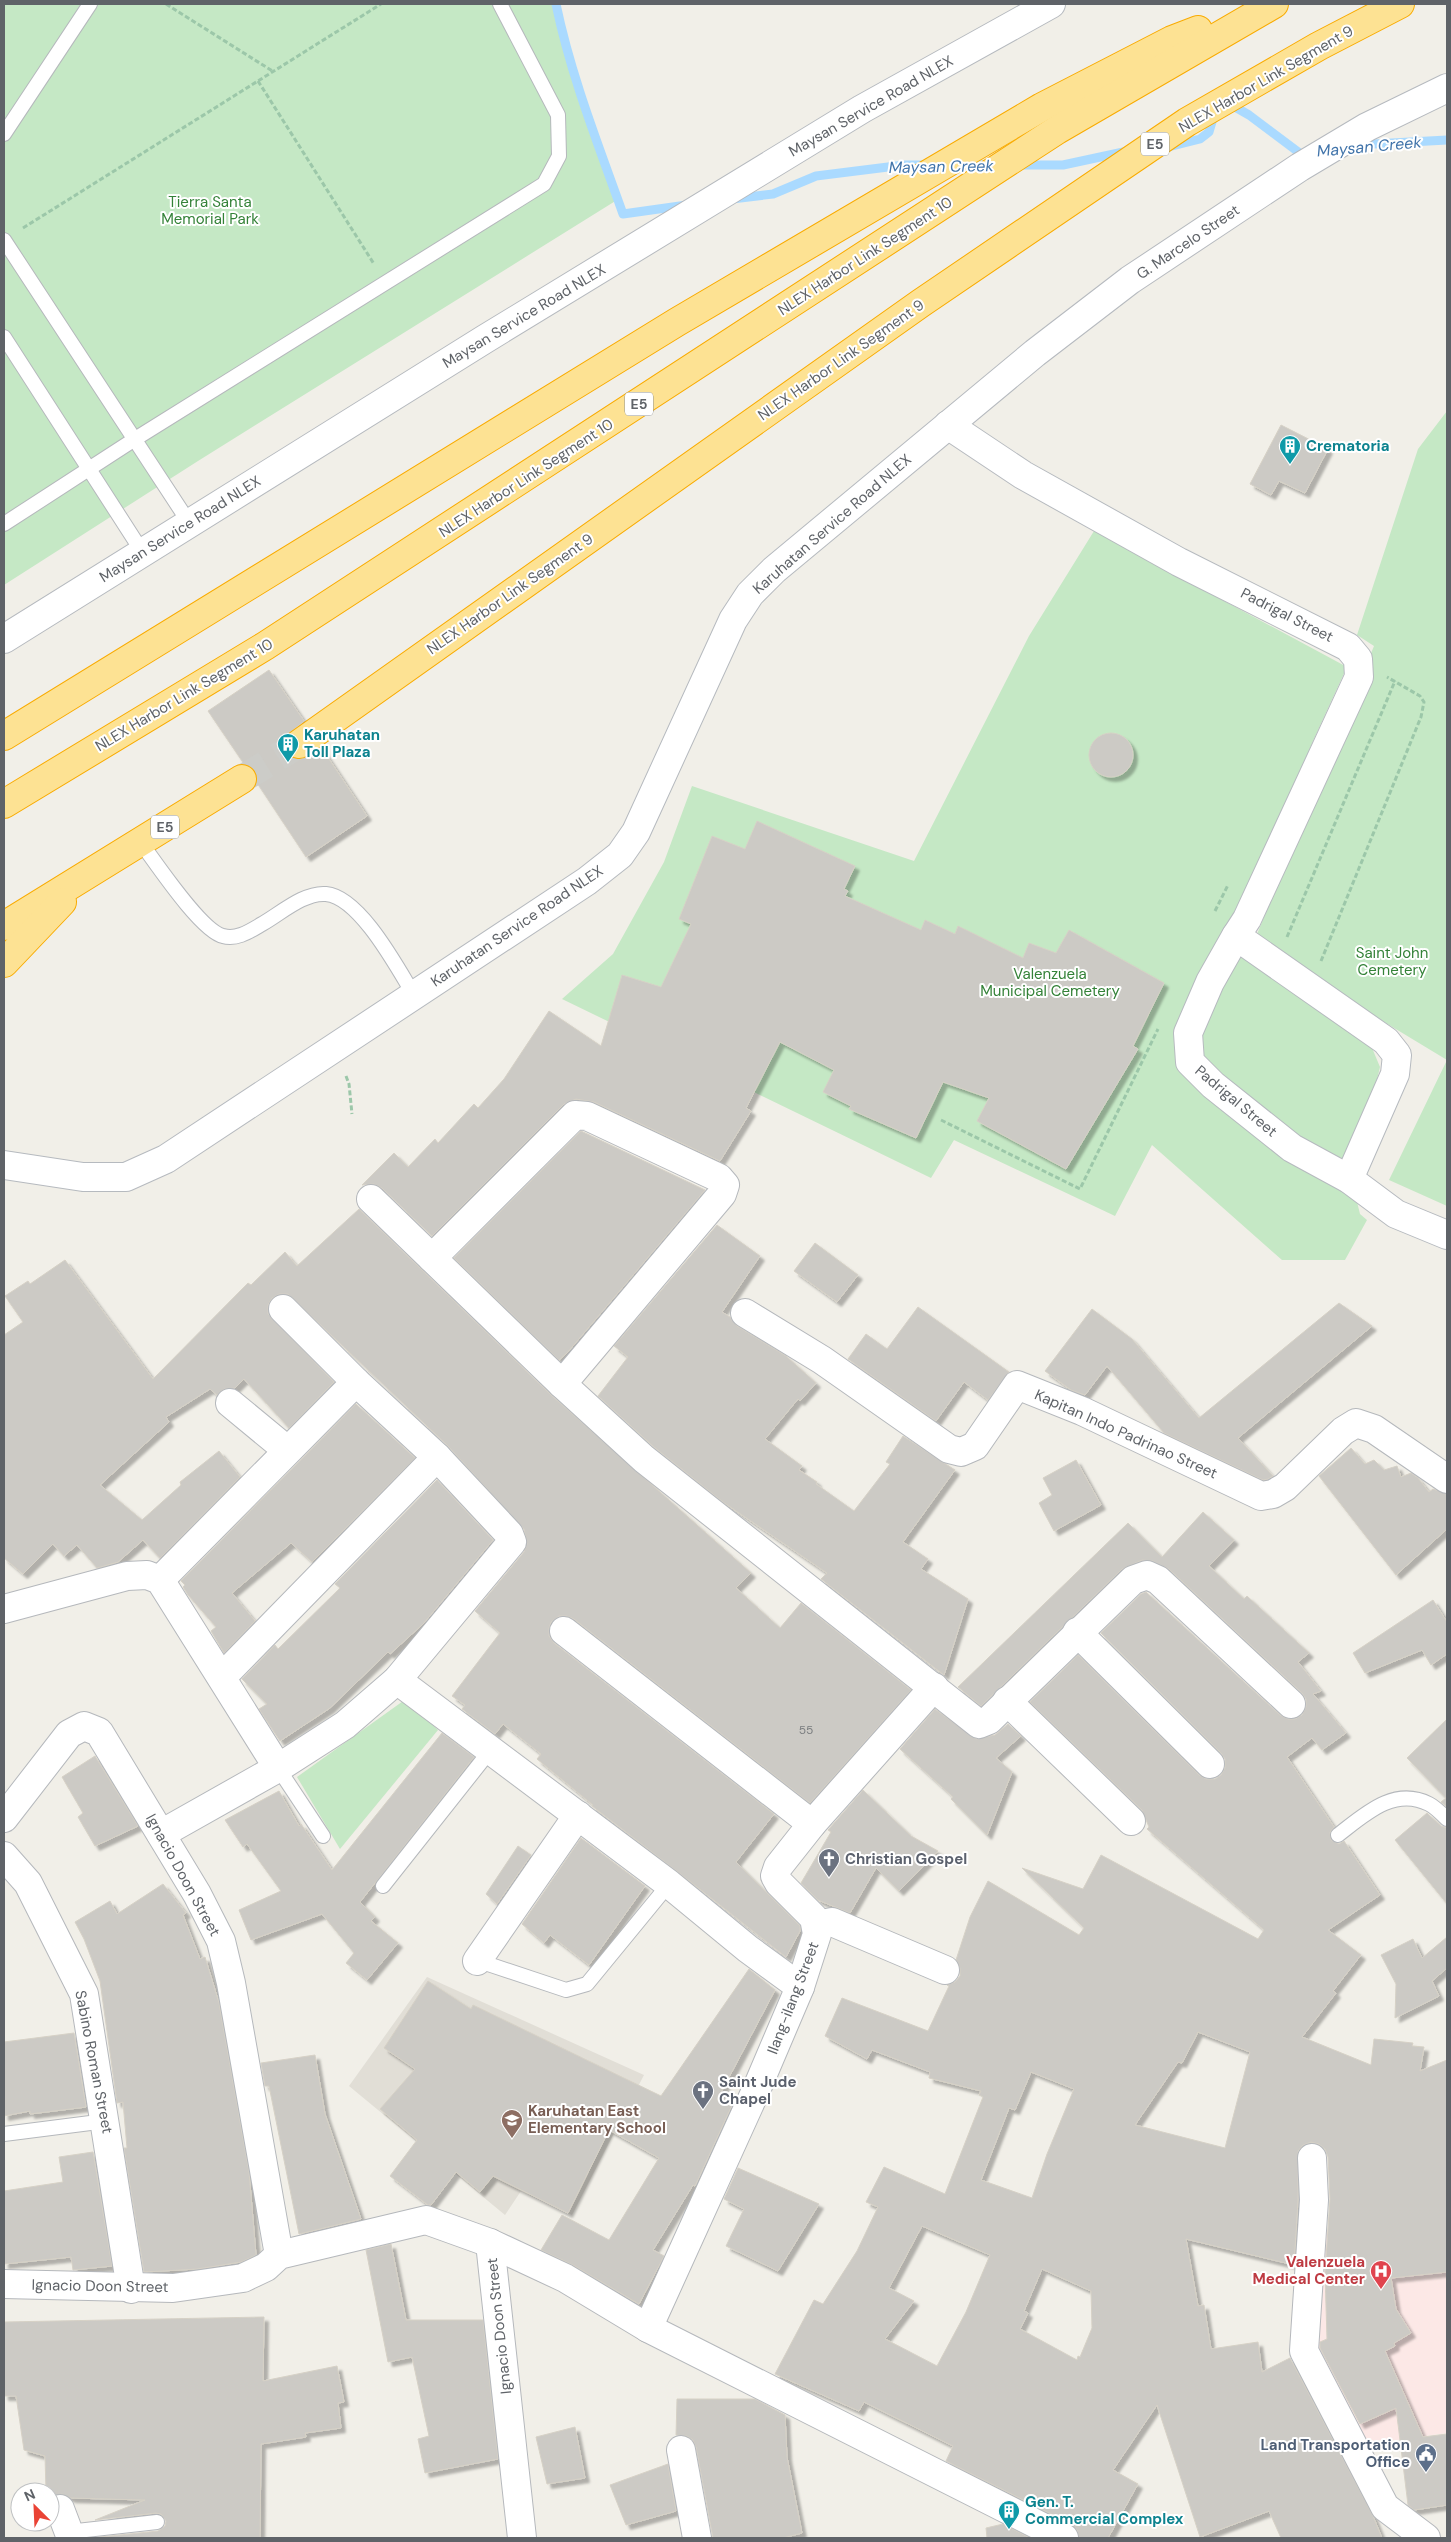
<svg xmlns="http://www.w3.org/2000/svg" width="1451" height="2542" font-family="'DM Sans',sans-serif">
<defs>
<filter id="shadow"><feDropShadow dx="4.5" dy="4.5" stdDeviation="1" flood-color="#0004"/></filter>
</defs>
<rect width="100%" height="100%" fill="#f1efe8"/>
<path fill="#e1ded6" d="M427,1977L644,2075L572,2215L521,2191L505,2215L349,2086Z"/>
<path fill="#fce8e6" d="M1447,2222V2433L1360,2445L1309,2348L1321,2231Z"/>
<g fill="#c5e8c5">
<path d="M4,4H553L617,200L198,461L4,585Z"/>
<path d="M1447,411V1206L1389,1180L1447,1060L1323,985L1255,939L1374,646L1357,635L1418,449Z"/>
<path d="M1094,531L1347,667L1313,741L1229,943L1367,1036L1380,1067L1372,1100L1347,1161L1360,1214L1367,1220L1345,1260H1282L1152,1145L1115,1216L954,1140L931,1178L562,999L613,954L664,862L692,786L914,861L1029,636Z"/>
<path d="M406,1699L438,1730L340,1849L297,1777Z"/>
</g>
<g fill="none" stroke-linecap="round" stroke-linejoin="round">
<g stroke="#aadaff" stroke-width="9">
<path d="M556,4C571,76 598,144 623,214L687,205"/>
<path d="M1227,109L1235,107L1249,115L1301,154L1308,152"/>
<path d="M1355,145L1447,140"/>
<path d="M1168,147L1200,139L1209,132L1214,115"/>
<path d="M960,165H990"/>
<path d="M1018,165H1063L1128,151"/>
<path d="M732,199L773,194L816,176L904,165H927"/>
</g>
</g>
<g fill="#cccac5" stroke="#d6d1c6" fill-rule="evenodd" filter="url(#shadow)">
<path d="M1281,425L1328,449L1305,493L1279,481L1271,495L1250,484Z"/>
<path d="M269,670L304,721L285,737L283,745L286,753L293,758L301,759L321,747L367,816L306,857L257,783L255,770L244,764L208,711Z"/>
<circle cx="1111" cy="755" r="22"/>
<path d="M757,821L855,866L844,889L848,891L845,896L921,930L925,920L955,934L958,926L1023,958L1029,943L1056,953L1069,930L1164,983L1133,1046L1138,1049L1066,1169L977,1121L989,1098L943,1082L916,1138L849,1109L851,1106L823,1092L834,1070L780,1042L746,1108L751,1111L720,1161L594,1102L576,1099L564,1104L432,1236L382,1188L374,1184L362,1185L394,1153L408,1167L435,1139L438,1143L474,1104L478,1108L504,1079L549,1011L601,1046L622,975L661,987L691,924L679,919L712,836L745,849Z"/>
<path d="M581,1131L705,1190L567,1353L559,1360L454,1258Z"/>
<path d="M359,1209L551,1395L751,1573L736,1588L780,1628L801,1603L911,1690L810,1803L574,1619L567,1616H559L551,1622L549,1628V1636L554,1643L774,1814L736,1862L800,1926V1931L786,1957L678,1872L592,1806L593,1805L537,1759L541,1754L503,1724L495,1734L462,1709L465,1705L452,1696L500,1633L475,1611L524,1552L527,1544L524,1529L448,1446L288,1294H279L272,1298L268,1305V1314L334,1382L289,1428L244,1379L235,1388L224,1389L217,1395L210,1389L166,1417L169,1422L100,1485L142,1520L181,1485L180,1482L219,1451L240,1477L160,1558L143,1540L118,1562L97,1568L77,1545L64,1556L53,1544L23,1574L4,1558V1335L23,1322L5,1296L28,1281L30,1284L65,1260L153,1379L248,1283L251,1285L285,1252L297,1266Z"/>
<path d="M717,1225L760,1256L722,1312L730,1317L737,1326L786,1356L816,1383L800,1401L798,1399L765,1439L802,1466L799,1470L817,1482L816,1484L854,1511L890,1464L886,1462L903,1436L955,1470L903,1542L928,1559L921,1569L968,1599L944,1675L821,1579L827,1573L723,1502L654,1447L598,1396L628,1357L614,1346Z"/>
<path d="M815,1243L858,1275L837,1302L794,1271Z"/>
<path d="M1339,1303L1372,1326L1238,1438L1273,1476L1268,1479L1263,1480L1164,1433L1107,1366L1085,1395L1071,1390L1045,1371L1092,1309L1132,1339L1199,1418Z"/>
<path d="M918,1307L1009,1372L988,1400L964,1382L936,1421L848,1359L866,1334L887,1349Z"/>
<path d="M356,1404L415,1458L312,1562L291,1543L232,1593L255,1621L224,1653L211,1631L216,1627L188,1595L183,1587L185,1585L181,1581Z"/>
<path d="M1351,1448L1365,1464L1374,1460L1384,1470L1397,1466L1401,1477L1411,1473L1418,1478L1429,1492L1433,1489L1447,1494V1529L1396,1575L1319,1476Z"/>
<path d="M1076,1460L1101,1505L1054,1531L1039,1503L1052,1495L1043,1478Z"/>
<path d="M437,1480L493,1540L423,1624L390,1654L388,1652L330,1708L280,1741L259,1709L267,1704L242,1679L275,1645L278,1649L340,1588L335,1584Z"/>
<path d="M1203,1512L1234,1540L1209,1566L1244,1599L1247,1596L1309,1653L1298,1662L1321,1691L1313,1694L1346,1733L1322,1750L1312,1738L1287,1757L1334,1827L1330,1832L1331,1840L1339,1844L1344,1841L1380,1895L1328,1930L1361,1955L1333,1991L1336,1993L1302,2037L1371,2065L1374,2039L1413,2043L1412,2046L1424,2047L1420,2071L1447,2060V2272L1391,2278L1396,2309L1411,2333L1394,2343L1395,2346L1385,2351L1423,2437L1447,2434V2505L1414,2510L1408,2505L1396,2408L1360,2424L1320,2348V2342L1327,2339L1325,2273L1330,2199L1328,2157L1325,2149L1319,2144L1311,2142L1303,2145L1298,2151V2200L1294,2265L1186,2239L1198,2306L1204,2305L1211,2349L1258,2342L1262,2372L1290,2358L1373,2516L1382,2538H1281L1269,2511L1200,2537L1157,2405L1113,2470L1138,2484L1108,2538H1079L1077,2530L1071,2524L946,2461L953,2446L864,2402L859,2411L775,2374L814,2300L823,2304L857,2251L878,2207L866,2202L884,2167L945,2194L983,2097L979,2095L981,2091L929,2078L930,2072L872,2050L867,2059L825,2036L842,1998L928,2031L949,1986L947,1985L955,1982L960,1976V1968L956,1960L970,1917L988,1881L1079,1935L1084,1928L1022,1868L1083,1889L1101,1855L1258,1939L1264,1930L1147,1829L1149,1827L1142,1810L1030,1702L1078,1655L1199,1775L1206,1779H1215L1221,1775L1225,1768V1759L1221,1753L1101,1633L1141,1594L1146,1592L1280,1715L1288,1719H1295L1302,1715L1306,1707V1699L1302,1693L1169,1569L1153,1561L1142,1560L1122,1569L981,1706L958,1687L1128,1523L1162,1557ZM1198,2032L1250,2052L1225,2148L1135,2125L1178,2062L1182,2063ZM1031,2072L1074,2089L1047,2154L1032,2198L981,2180L1009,2108L1015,2110ZM922,2226L990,2255L966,2312L937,2366L885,2339L914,2301L889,2288ZM1042,2269L1091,2291L1092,2328L1080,2357L1078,2356L1077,2360L1020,2329L1028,2313L1024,2311Z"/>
<path d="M1433,1600L1447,1622V1654L1431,1665L1422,1650L1365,1673L1353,1653Z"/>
<path d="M935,1709L976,1739L995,1735L1008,1724L1021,1736L996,1758L1012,1772L987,1835L951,1799L953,1797L900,1749Z"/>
<path d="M1447,1719V1807L1441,1802L1446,1798L1407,1758Z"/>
<path d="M442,1733L474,1757L360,1902L375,1917L371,1921L398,1943L367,1980L346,1963L354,1953L322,1914L251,1940L239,1910L281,1891L247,1844L243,1847L225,1820L279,1791L299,1826L301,1824L332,1870Z"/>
<path d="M95,1756L138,1826L95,1846L78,1817L83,1813L62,1777Z"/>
<path d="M863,1790L911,1836L938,1851L899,1891L876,1868L850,1913L818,1900L801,1883L831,1832L828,1830Z"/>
<path d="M1427,1813L1441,1826L1447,1828V1904L1395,1840Z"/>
<path d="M581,1838L645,1886L589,1965L550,1935L544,1943L522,1924Z"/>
<path d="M518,1846L531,1855L497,1904L486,1894Z"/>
<path d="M163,1884L186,1913L183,1915L200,1959L205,1957L219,2003L249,2172L256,2255L241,2262L197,2269L144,2272L124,2148H127L123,2102L117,2103L100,1981L84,1939L75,1922L110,1901L117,1914Z"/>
<path d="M1447,1937V1968L1432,1981L1439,1996L1395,2018L1396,1984L1381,1955L1413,1939L1422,1958Z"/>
<path d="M749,1969L775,1990L717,2100L732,2105L695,2186L693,2185L653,2250L664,2256L639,2304L573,2265L541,2250L562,2215L609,2240L659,2158L609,2130L568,2213L493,2176L480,2192L456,2172L431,2205H428L390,2176L417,2140L380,2109L415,2069L384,2048L428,1981L471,2009L473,2005L661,2096Z"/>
<path d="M74,2033L86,2107L30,2114V2111L4,2116V2042Z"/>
<path d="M315,2055L325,2114L361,2219L299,2234L269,2086H265L261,2063Z"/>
<path d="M93,2152L112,2266L73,2270L71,2257L4,2264V2191L63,2182L59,2157Z"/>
<path d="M738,2168L819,2204L778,2271L726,2246L744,2209L724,2199Z"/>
<path d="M391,2244L406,2320H483L498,2459L425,2473L418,2439L429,2436L412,2357L388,2362L366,2250Z"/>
<path d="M264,2317L263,2381L337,2366L344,2402L338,2403L341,2428L305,2433L306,2437L261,2444L260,2538H91L158,2531L165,2526L166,2521L161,2514L156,2513L95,2520L145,2500L71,2498L62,2494L50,2498V2492H46L45,2456L24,2450L16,2396H4V2322Z"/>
<path d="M677,2399H755L785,2415L787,2457L802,2533L783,2538H713L696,2447L693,2440L687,2436L676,2435Z"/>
<path d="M575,2427L585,2478L547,2484L536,2437Z"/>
<path d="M668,2464L676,2511L626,2525L610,2485Z"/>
<path d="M1003,2524L1030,2538H987L986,2528Z"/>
</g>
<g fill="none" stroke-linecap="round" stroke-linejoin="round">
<path stroke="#ccccc8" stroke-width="28" stroke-dasharray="28 14" stroke-linecap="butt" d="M242,779L299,744"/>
<g stroke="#b5b8bc" stroke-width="16">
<g id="lane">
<path d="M4,134L90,4"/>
<path d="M4,240L190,524"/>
<path d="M4,337L143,553"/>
<path d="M4,524L135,439L544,184L559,156L558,115L500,4"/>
<path d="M141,843C156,863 201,931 223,936C237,940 250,931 262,924C280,914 304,892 326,894C360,897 398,969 414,995"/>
<path d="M278,1768L323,1836"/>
<path d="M1338,1835C1364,1815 1394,1786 1429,1804C1435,1807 1442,1814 1447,1819"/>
<path d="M383,1886L489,1752"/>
<path d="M473,1959L566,1990L587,1984L669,1884"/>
<path d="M4,2134L106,2121"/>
<path d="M68,2532L157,2522"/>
</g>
</g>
<g stroke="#b5b8bc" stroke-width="30">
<g id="street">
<path d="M371,1199L562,1384L644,1459L979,1724L989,1720L1133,1580L1147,1575L1158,1580L1291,1704"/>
<path d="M432,1258L575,1115L587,1116L719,1178L725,1185L722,1194L562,1384"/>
<path d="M745,1313L822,1360L949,1449L961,1452L975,1446L1017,1385L1082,1411L1261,1496L1273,1494L1285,1487L1343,1431L1356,1423L1374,1429L1447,1479"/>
<path d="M230,1403L287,1450"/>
<path d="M160,1580L356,1382"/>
<path d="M4,1609L127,1576L147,1575L160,1580L278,1768"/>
<path d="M564,1631L812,1824"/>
<path d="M1077,1632L1210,1764"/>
<path d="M222,1677L437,1457"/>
<path d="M397,1680L669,1884L748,1949L800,1987"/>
<path d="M1007,1701L1131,1821"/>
<path d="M4,1818L69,1734L84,1726L99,1732L197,1894L221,1941L231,1983L279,2255"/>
<path d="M161,1834L278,1768L345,1725L397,1680L512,1542L509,1534L437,1457L356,1382L283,1309"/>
<path d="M4,1856L28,1883L84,1994L131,2289"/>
<path d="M817,1925L832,1922L945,1970"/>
<path d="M477,1961L578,1815"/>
<path d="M1312,2158L1314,2200L1304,2351L1385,2507L1426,2538"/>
<path d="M490,2243L522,2538"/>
<path d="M4,2284L173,2288L243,2278L266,2267L279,2255L426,2220L490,2243L565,2278L648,2328L1064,2538"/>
<path d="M648,2328L757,2088L800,1987L817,1934L814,1918L779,1883L775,1876L778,1867L812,1824L934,1687"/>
<path d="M681,2450L697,2538"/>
<path d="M60,2509L71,2538"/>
</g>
</g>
<g stroke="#b6babf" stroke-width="30">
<g id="secondary">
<path d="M948,425L1023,475L1179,562L1348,647L1358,659L1359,677L1247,919L1236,936L1386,1041L1397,1055L1395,1074L1349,1179"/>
<path d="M4,639L485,339L862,109L1051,4"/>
<path d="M1236,936L1210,982L1188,1033L1190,1062L1213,1085L1292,1148L1349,1179L1396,1214L1447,1235"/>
<path d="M4,1165L83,1177H126L166,1159L587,881L620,855L636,832L733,620L750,594L774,570L1035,353L1130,280L1300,167L1367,127L1447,88"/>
</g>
</g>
<g stroke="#f9ab00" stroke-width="30">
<g id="highway">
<path d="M4,736L677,322L1042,107L1172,40L1198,30"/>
<path d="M299,744L921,303L1187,122L1319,46L1400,4"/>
<path d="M4,804L265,646L1057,130L1274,4"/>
<path d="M4,926L242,779"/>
<path d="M4,963L62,902"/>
</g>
</g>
<g stroke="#9cc7a9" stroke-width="3" stroke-dasharray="5 2.5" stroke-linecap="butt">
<path d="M166,4L274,72"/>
<path d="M258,81L374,264"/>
<path d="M23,228L381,4"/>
<path d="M1215,911L1228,885"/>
<path d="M1287,937L1395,681"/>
<path d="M1321,961L1421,717L1424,702L1420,696L1387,677"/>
<path d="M346,1076L349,1084L352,1114"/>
<path d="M941,1120L1080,1189L1158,1029"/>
</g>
<use href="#lane" stroke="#fff" stroke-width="14"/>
<use href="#street" stroke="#fff" stroke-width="28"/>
<use href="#secondary" stroke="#fff" stroke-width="28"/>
<use href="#highway" stroke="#fde293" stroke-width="28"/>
</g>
<defs>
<g id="building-pin" transform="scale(1.125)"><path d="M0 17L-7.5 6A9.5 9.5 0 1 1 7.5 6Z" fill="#0f9aa8" stroke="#fff"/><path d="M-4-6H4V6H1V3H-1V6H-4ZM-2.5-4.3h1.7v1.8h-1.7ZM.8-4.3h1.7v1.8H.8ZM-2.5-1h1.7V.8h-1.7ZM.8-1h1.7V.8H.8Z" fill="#fff"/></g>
<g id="church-pin" transform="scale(1.125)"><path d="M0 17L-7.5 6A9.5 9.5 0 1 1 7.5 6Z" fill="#6b7280" stroke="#fff"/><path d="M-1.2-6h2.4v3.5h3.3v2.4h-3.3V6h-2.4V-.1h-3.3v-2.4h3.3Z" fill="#fff"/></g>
<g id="school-pin" transform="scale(1.125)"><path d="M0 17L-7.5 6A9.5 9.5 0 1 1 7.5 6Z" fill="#8d6e63" stroke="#fff"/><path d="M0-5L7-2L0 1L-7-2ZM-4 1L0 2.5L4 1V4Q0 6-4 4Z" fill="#fff"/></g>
<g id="hospital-pin" transform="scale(1.125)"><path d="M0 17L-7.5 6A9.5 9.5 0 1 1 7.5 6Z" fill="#e0444e" stroke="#fff"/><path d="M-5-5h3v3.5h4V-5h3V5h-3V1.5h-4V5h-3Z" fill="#fff"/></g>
<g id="civic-pin" transform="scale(1.125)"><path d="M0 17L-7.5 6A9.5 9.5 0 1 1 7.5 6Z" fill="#5c6f8a" stroke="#fff"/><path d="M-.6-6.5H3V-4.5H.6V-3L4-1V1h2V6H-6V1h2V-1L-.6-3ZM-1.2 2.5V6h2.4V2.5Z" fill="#fff"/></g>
</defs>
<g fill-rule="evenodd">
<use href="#building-pin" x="1290" y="446"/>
<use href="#building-pin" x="288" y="744"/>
<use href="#church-pin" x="829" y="1859"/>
<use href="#church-pin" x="703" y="2091"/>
<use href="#school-pin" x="512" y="2120"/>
<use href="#hospital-pin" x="1381" y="2271"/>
<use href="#civic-pin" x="1426" y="2454"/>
<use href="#building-pin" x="1009" y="2511"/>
</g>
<g text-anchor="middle" stroke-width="4" stroke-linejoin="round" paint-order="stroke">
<g font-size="12" fill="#7a7d7f">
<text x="806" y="1734">55</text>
</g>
<g fill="#fff" stroke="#8f9295" stroke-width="1">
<rect x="1141" y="132.5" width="28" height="23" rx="4"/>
<rect x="625" y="392.5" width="28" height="23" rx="4"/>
<rect x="151" y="815.5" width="28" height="23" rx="4"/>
</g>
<g font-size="14" font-weight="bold" fill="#5f6368">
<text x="1155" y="149">E5</text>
<text x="639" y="409">E5</text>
<text x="165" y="832">E5</text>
</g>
<g font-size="15" fill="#5f6368" stroke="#fff">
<text transform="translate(1266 79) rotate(-30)" y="5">NLEX Harbor Link Segment 9</text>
<text transform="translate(871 106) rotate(-30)" y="5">Maysan Service Road NLEX</text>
<text transform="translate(1188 242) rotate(-34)" y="5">G. Marcelo Street</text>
<text transform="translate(865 256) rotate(-33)" y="5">NLEX Harbor Link Segment 10</text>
<text transform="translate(524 316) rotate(-31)" y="5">Maysan Service Road NLEX</text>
<text transform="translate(841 360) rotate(-35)" y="5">NLEX Harbor Link Segment 9</text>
<text transform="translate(526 478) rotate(-33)" y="5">NLEX Harbor Link Segment 10</text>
<text transform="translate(832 524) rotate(-41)" y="5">Karuhatan Service Road NLEX</text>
<text transform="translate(180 529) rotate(-32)" y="5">Maysan Service Road NLEX</text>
<text transform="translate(510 594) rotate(-35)" y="5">NLEX Harbor Link Segment 9</text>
<text transform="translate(1287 615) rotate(27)" y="5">Padrigal Street</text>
<text transform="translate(184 695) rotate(-31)" y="5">NLEX Harbor Link Segment 10</text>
<text transform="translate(517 926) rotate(-34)" y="5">Karuhatan Service Road NLEX</text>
<text transform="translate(1236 1101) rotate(40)" y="5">Padrigal Street</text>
<text transform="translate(1126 1434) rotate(24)" y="5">Kapitan Indo Padrinao Street</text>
<text transform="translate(183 1875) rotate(61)" y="5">Ignacio Doon Street</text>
<text transform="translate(793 1998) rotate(-69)" y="5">Ilang-ilang Street</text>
<text transform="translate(94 2062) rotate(79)" y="5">Sabino Roman Street</text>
<text transform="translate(100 2286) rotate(1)" y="5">Ignacio Doon Street</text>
<text transform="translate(499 2326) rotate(-96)" y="5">Ignacio Doon Street</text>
</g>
<g font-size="15" fill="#348238" stroke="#fff">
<text x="210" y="207">Tierra Santa<tspan x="210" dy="17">Memorial Park</tspan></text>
<text x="1392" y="958">Saint John<tspan x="1392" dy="17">Cemetery</tspan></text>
<text x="1050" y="979">Valenzuela<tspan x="1050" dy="17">Municipal Cemetery</tspan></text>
</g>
<g font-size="15" font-weight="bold" fill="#0d838f" stroke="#fff" text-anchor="start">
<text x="1306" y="451">Crematoria</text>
<text x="304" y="740">Karuhatan<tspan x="304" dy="17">Toll Plaza</tspan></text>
<text x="1025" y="2507">Gen. T.<tspan x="1025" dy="17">Commercial Complex</tspan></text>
</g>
<g font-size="15" font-weight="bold" fill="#5b616d" stroke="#fff" text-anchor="start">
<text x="845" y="1864">Christian Gospel</text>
<text x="719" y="2087">Saint Jude<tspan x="719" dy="17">Chapel</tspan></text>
</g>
<g font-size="15" font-weight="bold" fill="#785e54" stroke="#fff" text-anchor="start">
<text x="528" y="2116">Karuhatan East<tspan x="528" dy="17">Elementary School</tspan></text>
</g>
<g font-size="15" font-weight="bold" fill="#be3a42" stroke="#fff" text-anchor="end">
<text x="1365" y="2267">Valenzuela<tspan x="1365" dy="17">Medical Center</tspan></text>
</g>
<g font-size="15" font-weight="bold" fill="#4e5e75" stroke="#fff" text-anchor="end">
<text x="1410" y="2450">Land Transportation<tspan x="1410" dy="17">Office</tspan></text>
</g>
<g font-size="16" font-style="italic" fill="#4174aa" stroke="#fff">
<text transform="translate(1369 146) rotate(-5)" y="6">Maysan Creek</text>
<text transform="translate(941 166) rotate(-1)" y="6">Maysan Creek</text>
</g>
</g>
<rect width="1451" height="2542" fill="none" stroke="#5f6368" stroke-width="10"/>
<g transform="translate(35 2507) rotate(336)"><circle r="24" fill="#ffffff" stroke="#bfc1c3"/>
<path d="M0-4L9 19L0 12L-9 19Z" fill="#ea4335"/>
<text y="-8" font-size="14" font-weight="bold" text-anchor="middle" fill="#5f6368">N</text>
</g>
</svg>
